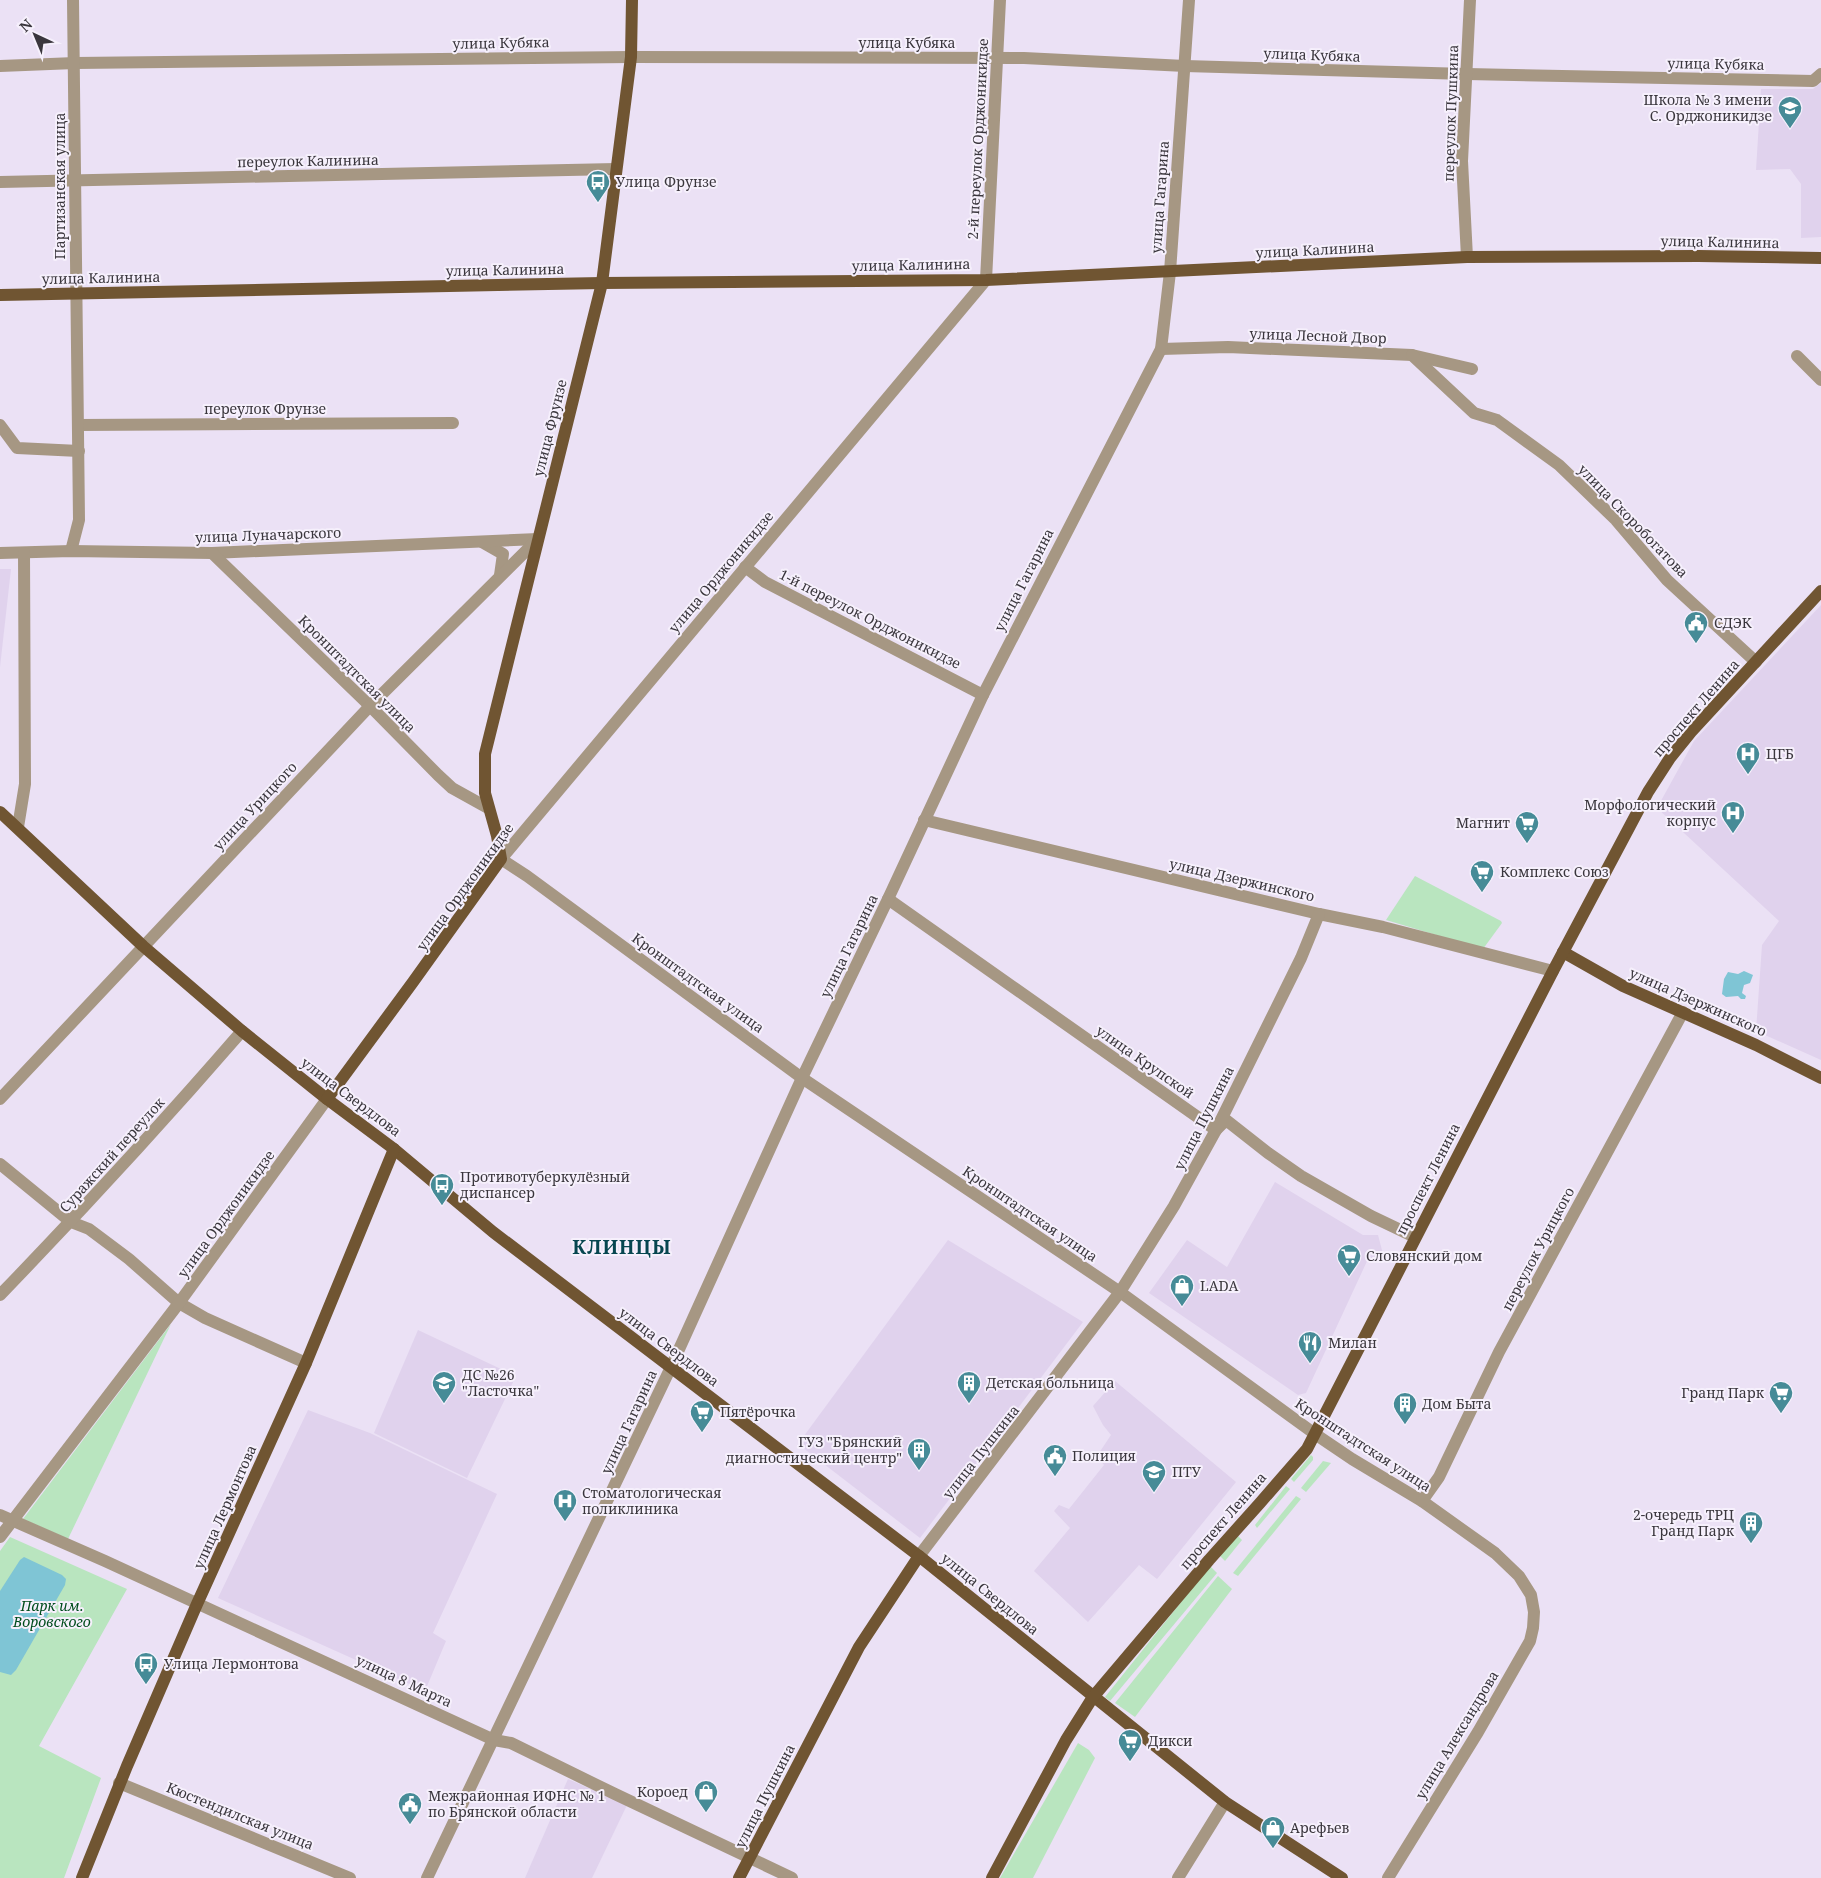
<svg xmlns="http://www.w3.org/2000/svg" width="1821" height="1878" font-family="'Noto Serif',serif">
<rect width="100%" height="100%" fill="#ebe1f5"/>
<g fill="#e0d2ed">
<path d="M1821,83V237L1801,238V184L1790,169L1756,170L1761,89H1813Z"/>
<path d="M0,569H11L0,667Z"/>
<path d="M1821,605V1060L1756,1031L1762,945L1779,921L1657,808L1694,741Z"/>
<path d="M1275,1182L1363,1235H1378L1383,1254L1368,1259L1306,1393L1298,1395L1149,1293L1187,1240L1227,1267Z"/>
<path d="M948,1240L1083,1322L920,1538L798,1444Z"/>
<path d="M418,1330L516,1376L467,1478L374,1433Z"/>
<path d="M1115,1381L1236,1482L1157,1579L1139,1565L1088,1622L1034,1571L1070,1528L1054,1511L1059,1505L1069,1509L1104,1465L1097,1456L1111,1435L1103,1425L1093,1406Z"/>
<path d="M308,1410L370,1433L497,1494L433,1633L446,1641L425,1691L218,1598Z"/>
<path d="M568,1779L627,1805L592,1878H525Z"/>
</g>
<g fill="#b9e5bf">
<path d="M1415,876L1501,921L1502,923L1483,949L1386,920Z"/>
<path d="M171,1324L68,1539L23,1519Z"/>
<path d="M1311,1455L1313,1457V1460L1294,1482L1291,1479Z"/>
<path d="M1323,1461L1331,1463L1306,1492L1301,1488Z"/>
<path d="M1286,1486L1290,1489L1257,1528L1255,1525Z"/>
<path d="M1296,1496L1301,1499L1238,1576L1233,1573Z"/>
<path d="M1237,1535L1242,1540L1225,1561L1220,1556Z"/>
<path d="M10,1537L127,1589L39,1746L101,1778L64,1878H0V1551Z"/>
<path d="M1210,1566L1217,1573L1110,1701L1105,1697Z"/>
<path d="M1218,1576L1232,1589L1135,1717L1115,1703Z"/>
<path d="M1078,1743L1089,1750L1095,1758L1033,1878H1000Z"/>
</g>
<g fill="#7fc5d5">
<path d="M1744,971L1753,975L1750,983L1744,985L1742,993L1746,996L1745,999H1741L1738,996L1726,997L1722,994L1724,979L1728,972L1738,974Z"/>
<path d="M24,1557L62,1575L66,1579L65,1585L16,1670L11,1675L0,1672V1591L20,1560Z"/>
</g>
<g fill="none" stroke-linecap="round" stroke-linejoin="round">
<g stroke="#a69783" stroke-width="12">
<path d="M1000,0L986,280L501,859L527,876L802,1078L1120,1292L1315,1434L1352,1459L1422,1501L1495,1553L1519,1576L1531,1595L1534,1612L1533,1628L1530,1641L1478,1732L1388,1878"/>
<path d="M0,66L75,63L631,57L1024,58L1185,66L1467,74L1813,81L1821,74"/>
<path d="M0,182L616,169"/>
<path d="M1467,257L1462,161L1470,0"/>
<path d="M1161,349L1228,347L1412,355L1472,369"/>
<path d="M1412,355L1474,413L1497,420L1559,465L1616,520L1667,580L1756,662"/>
<path d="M1797,356L1821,380"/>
<path d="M0,425L17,448L79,451"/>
<path d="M78,425L453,423"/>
<path d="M482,542L503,554L500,575"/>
<path d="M71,551L79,520L73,0"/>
<path d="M0,553L71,551L212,553L538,539"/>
<path d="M212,553L370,706L438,775L452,788L488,808"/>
<path d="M745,567L765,582L983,695"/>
<path d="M924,820L1319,914L1383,927L1553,971"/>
<path d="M18,827L25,784L24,553"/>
<path d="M888,899L1216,1130L1226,1120L1268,1153L1301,1176L1371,1216L1415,1237"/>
<path d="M0,1099L370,706L538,539"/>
<path d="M0,1164L71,1222L89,1229L129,1259L179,1303L205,1318L306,1363"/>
<path d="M0,1295C83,1209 164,1121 242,1031"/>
<path d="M1422,1501L1439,1477L1499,1352L1683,1012"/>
<path d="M0,1515L105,1561L494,1740L511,1743L615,1794L792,1878"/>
<path d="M0,1537L179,1303L327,1099"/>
<path d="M919,1556L1120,1292L1174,1206L1216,1130L1301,958L1319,914"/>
<path d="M119,1783L350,1878"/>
<path d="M427,1878L671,1367L802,1078L888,899L983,695L1161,349L1170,272L1189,0"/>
<path d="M1178,1878L1225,1802"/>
</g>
<g stroke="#705532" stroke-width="12">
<path d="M0,295L602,283L986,280L1467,257L1698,256L1821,258"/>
<path d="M0,812L143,946L242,1031L327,1099L394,1149L493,1232L919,1556L1225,1802L1342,1878"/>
<path d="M1563,952L1623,986L1756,1045L1821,1078"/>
<path d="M327,1099L413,982L501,859L497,836L485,793V754L602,283L631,57L632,0"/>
<path d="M82,1878L127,1766L197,1604L306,1363L394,1149"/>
<path d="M739,1878L859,1647L919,1556"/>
<path d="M992,1878L1066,1740L1093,1697L1209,1560L1260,1503L1307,1449L1553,971L1648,792L1670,758L1691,732L1821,591"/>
</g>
</g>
<defs>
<g id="school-pin" transform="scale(1.25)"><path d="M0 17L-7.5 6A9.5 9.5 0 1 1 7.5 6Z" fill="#468b97" stroke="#f6f0fc"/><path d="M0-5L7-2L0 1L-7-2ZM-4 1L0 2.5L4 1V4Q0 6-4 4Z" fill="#fff"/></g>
<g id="bus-pin" transform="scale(1.25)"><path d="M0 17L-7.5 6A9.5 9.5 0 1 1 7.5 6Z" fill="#468b97" stroke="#f6f0fc"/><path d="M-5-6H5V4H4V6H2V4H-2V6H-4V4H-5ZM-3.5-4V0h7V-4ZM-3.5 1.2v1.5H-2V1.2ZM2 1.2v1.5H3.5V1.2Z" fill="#fff"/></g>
<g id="civic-pin" transform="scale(1.25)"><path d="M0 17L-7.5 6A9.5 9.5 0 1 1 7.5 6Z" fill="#468b97" stroke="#f6f0fc"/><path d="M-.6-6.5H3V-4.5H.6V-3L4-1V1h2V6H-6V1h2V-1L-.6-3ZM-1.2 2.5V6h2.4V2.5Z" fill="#fff"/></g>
<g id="hospital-pin" transform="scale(1.25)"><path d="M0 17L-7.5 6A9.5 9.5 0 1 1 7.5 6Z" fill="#468b97" stroke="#f6f0fc"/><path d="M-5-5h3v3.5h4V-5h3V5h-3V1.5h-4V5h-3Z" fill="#fff"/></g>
<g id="supermarket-pin" transform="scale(1.25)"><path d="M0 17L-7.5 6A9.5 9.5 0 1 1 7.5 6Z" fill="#468b97" stroke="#f6f0fc"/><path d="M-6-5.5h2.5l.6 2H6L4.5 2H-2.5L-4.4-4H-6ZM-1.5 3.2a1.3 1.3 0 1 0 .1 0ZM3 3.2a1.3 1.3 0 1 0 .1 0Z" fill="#fff"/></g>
<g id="shop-pin" transform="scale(1.25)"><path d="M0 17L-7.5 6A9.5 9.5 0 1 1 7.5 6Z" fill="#468b97" stroke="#f6f0fc"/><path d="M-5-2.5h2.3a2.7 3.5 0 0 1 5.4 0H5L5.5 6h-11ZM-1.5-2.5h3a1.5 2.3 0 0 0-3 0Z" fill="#fff"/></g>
<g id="restaurant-pin" transform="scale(1.25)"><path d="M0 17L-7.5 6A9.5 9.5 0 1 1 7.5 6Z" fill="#468b97" stroke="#f6f0fc"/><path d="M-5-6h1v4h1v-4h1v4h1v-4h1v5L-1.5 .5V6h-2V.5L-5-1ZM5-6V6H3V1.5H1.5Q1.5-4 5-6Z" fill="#fff"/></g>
<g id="building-pin" transform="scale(1.25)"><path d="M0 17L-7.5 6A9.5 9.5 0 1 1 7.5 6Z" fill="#468b97" stroke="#f6f0fc"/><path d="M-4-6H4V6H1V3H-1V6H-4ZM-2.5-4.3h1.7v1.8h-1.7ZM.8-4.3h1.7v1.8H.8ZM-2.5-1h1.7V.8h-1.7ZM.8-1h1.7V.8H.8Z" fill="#fff"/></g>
<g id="university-pin" transform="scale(1.25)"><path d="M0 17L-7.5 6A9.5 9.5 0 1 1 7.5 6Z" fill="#468b97" stroke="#f6f0fc"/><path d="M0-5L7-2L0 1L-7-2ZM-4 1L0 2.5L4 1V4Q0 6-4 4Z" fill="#fff"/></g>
</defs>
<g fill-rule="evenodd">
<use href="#school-pin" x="1790" y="108"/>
<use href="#bus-pin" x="598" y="182"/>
<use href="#civic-pin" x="1696" y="623"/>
<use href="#hospital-pin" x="1748" y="754"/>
<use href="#hospital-pin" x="1733" y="813"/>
<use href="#supermarket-pin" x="1527" y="823"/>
<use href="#supermarket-pin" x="1482" y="872"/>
<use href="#bus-pin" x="442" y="1185"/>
<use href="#supermarket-pin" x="1349" y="1256"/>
<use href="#shop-pin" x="1182" y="1286"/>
<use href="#restaurant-pin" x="1310" y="1343"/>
<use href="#school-pin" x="444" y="1383"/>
<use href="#building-pin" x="969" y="1383"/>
<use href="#supermarket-pin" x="1781" y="1393"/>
<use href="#building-pin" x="1405" y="1404"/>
<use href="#supermarket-pin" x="702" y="1412"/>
<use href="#building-pin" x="919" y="1450"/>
<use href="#civic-pin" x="1055" y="1456"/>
<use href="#university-pin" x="1154" y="1472"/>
<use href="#hospital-pin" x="565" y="1501"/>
<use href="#building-pin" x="1751" y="1523"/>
<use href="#bus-pin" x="146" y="1664"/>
<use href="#supermarket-pin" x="1130" y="1741"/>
<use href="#shop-pin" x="706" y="1792"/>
<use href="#civic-pin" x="410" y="1804"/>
<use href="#shop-pin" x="1273" y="1828"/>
</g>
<g text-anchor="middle" stroke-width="4" stroke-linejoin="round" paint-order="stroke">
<g font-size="14" fill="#3a363d" stroke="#f6f0fc">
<text transform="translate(501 43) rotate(-1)" y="5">улица Кубяка</text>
<text x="907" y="48">улица Кубяка</text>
<text transform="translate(1312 55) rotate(2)" y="5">улица Кубяка</text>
<text transform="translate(1716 64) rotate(1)" y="5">улица Кубяка</text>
<text transform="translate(1451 113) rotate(-88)" y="5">переулок Пушкина</text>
<text transform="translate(978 139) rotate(-87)" y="5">2-й переулок Орджоникидзе</text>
<text transform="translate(308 161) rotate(-1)" y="5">переулок Калинина</text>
<text transform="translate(60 186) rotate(-90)" y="5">Партизанская улица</text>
<text transform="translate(1160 197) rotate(-86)" y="5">улица Гагарина</text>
<text transform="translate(1720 242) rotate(1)" y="5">улица Калинина</text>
<text transform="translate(1315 250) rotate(-3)" y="5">улица Калинина</text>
<text transform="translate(911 265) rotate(-1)" y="5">улица Калинина</text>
<text transform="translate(505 270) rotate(-1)" y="5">улица Калинина</text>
<text transform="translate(101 278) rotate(-1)" y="5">улица Калинина</text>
<text transform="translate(1318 336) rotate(2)" y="5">улица Лесной Двор</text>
<text x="265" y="414">переулок Фрунзе</text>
<text transform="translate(550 428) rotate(-76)" y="5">улица Фрунзе</text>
<text transform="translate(1633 521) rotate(46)" y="5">улица Скоробогатова</text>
<text transform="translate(268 535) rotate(-2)" y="5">улица Луначарского</text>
<text transform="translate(721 572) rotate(-50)" y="5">улица Орджоникидзе</text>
<text transform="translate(1024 580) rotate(-63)" y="5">улица Гагарина</text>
<text transform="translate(870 619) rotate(27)" y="5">1-й переулок Орджоникидзе</text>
<text transform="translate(357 674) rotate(45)" y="5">Кронштадтская улица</text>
<text transform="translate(1696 708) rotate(-49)" y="5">проспект Ленина</text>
<text transform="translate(255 806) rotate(-47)" y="5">улица Урицкого</text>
<text transform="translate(1242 880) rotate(13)" y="5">улица Дзержинского</text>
<text transform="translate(465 887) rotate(-54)" y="5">улица Орджоникидзе</text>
<text transform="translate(849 946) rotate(-64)" y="5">улица Гагарина</text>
<text transform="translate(698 983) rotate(36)" y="5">Кронштадтская улица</text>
<text transform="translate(1698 1002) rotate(24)" y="5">улица Дзержинского</text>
<text transform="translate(1145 1062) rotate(35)" y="5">улица Крупской</text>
<text transform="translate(351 1097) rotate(37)" y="5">улица Свердлова</text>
<text transform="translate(1204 1118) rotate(-63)" y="5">улица Пушкина</text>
<text transform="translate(112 1155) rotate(-48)" y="5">Суражский переулок</text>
<text transform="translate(1428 1179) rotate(-63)" y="5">проспект Ленина</text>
<text transform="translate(226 1214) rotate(-54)" y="5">улица Орджоникидзе</text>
<text transform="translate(1030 1214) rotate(34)" y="5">Кронштадтская улица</text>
<text transform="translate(1538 1249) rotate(-62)" y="5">переулок Урицкого</text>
<text transform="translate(669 1347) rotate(37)" y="5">улица Свердлова</text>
<text transform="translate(629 1422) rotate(-65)" y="5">улица Гагарина</text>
<text transform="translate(1363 1445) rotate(33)" y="5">Кронштадтская улица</text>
<text transform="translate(981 1452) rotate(-52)" y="5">улица Пушкина</text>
<text transform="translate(225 1507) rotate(-66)" y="5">улица Лермонтова</text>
<text transform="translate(1223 1521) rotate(-49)" y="5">проспект Ленина</text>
<text transform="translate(990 1594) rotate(39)" y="5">улица Свердлова</text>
<text transform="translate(404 1681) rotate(25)" y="5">улица 8 Марта</text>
<text transform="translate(1457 1735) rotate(-59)" y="5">улица Александрова</text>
<text transform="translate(765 1796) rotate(-63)" y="5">улица Пушкина</text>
<text transform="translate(240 1816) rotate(22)" y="5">Кюстендилская улица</text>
</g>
<g font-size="14" fill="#3a363d" stroke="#f6f0fc" text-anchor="start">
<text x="1772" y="105" text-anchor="end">Школа № 3 имени<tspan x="1772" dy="16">С. Орджоникидзе</tspan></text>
<text x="616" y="187">Улица Фрунзе</text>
<text x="1714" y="628">СДЭК</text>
<text x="1766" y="759">ЦГБ</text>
<text x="1716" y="810" text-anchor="end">Морфологический<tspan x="1716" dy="16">корпус</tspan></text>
<text x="1510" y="828" text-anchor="end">Магнит</text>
<text x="1500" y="877">Комплекс Союз</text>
<text x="460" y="1182">Противотуберкулёзный<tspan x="460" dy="16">диспансер</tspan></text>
<text x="1366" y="1261">Словянский дом</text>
<text x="1200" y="1291">LADA</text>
<text x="1328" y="1348">Милан</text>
<text x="462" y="1380">ДС №26<tspan x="462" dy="16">"Ласточка"</tspan></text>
<text x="986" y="1388">Детская больница</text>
<text x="1764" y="1398" text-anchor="end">Гранд Парк</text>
<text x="1422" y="1409">Дом Быта</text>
<text x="720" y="1417">Пятёрочка</text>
<text x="902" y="1447" text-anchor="end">ГУЗ "Брянский<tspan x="902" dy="16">диагностический центр"</tspan></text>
<text x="1072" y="1461">Полиция</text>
<text x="1172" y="1477">ПТУ</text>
<text x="582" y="1498">Стоматологическая<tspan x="582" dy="16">поликлиника</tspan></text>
<text x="1734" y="1520" text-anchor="end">2-очередь ТРЦ<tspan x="1734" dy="16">Гранд Парк</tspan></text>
<text x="164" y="1669">Улица Лермонтова</text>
<text x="1148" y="1746">Дикси</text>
<text x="688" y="1797" text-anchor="end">Короед</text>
<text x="428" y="1801">Межрайонная ИФНС № 1<tspan x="428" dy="16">по Брянской области</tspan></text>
<text x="1290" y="1833">Арефьев</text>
</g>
<g font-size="14" font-style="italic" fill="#004d1d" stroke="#f6f0fc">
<text x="52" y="1611">Парк им.<tspan x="52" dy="16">Воровского</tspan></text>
</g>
<g font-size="19" font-weight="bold" letter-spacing="1" fill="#074650" stroke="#f6f0fc">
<text x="622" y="1254">КЛИНЦЫ</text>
</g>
</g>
<g transform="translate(35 35) rotate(316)" stroke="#f6f0fc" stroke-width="4" paint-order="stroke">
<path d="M0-4L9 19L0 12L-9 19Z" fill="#3a363d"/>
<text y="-8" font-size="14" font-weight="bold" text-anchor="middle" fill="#3a363d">N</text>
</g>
</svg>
